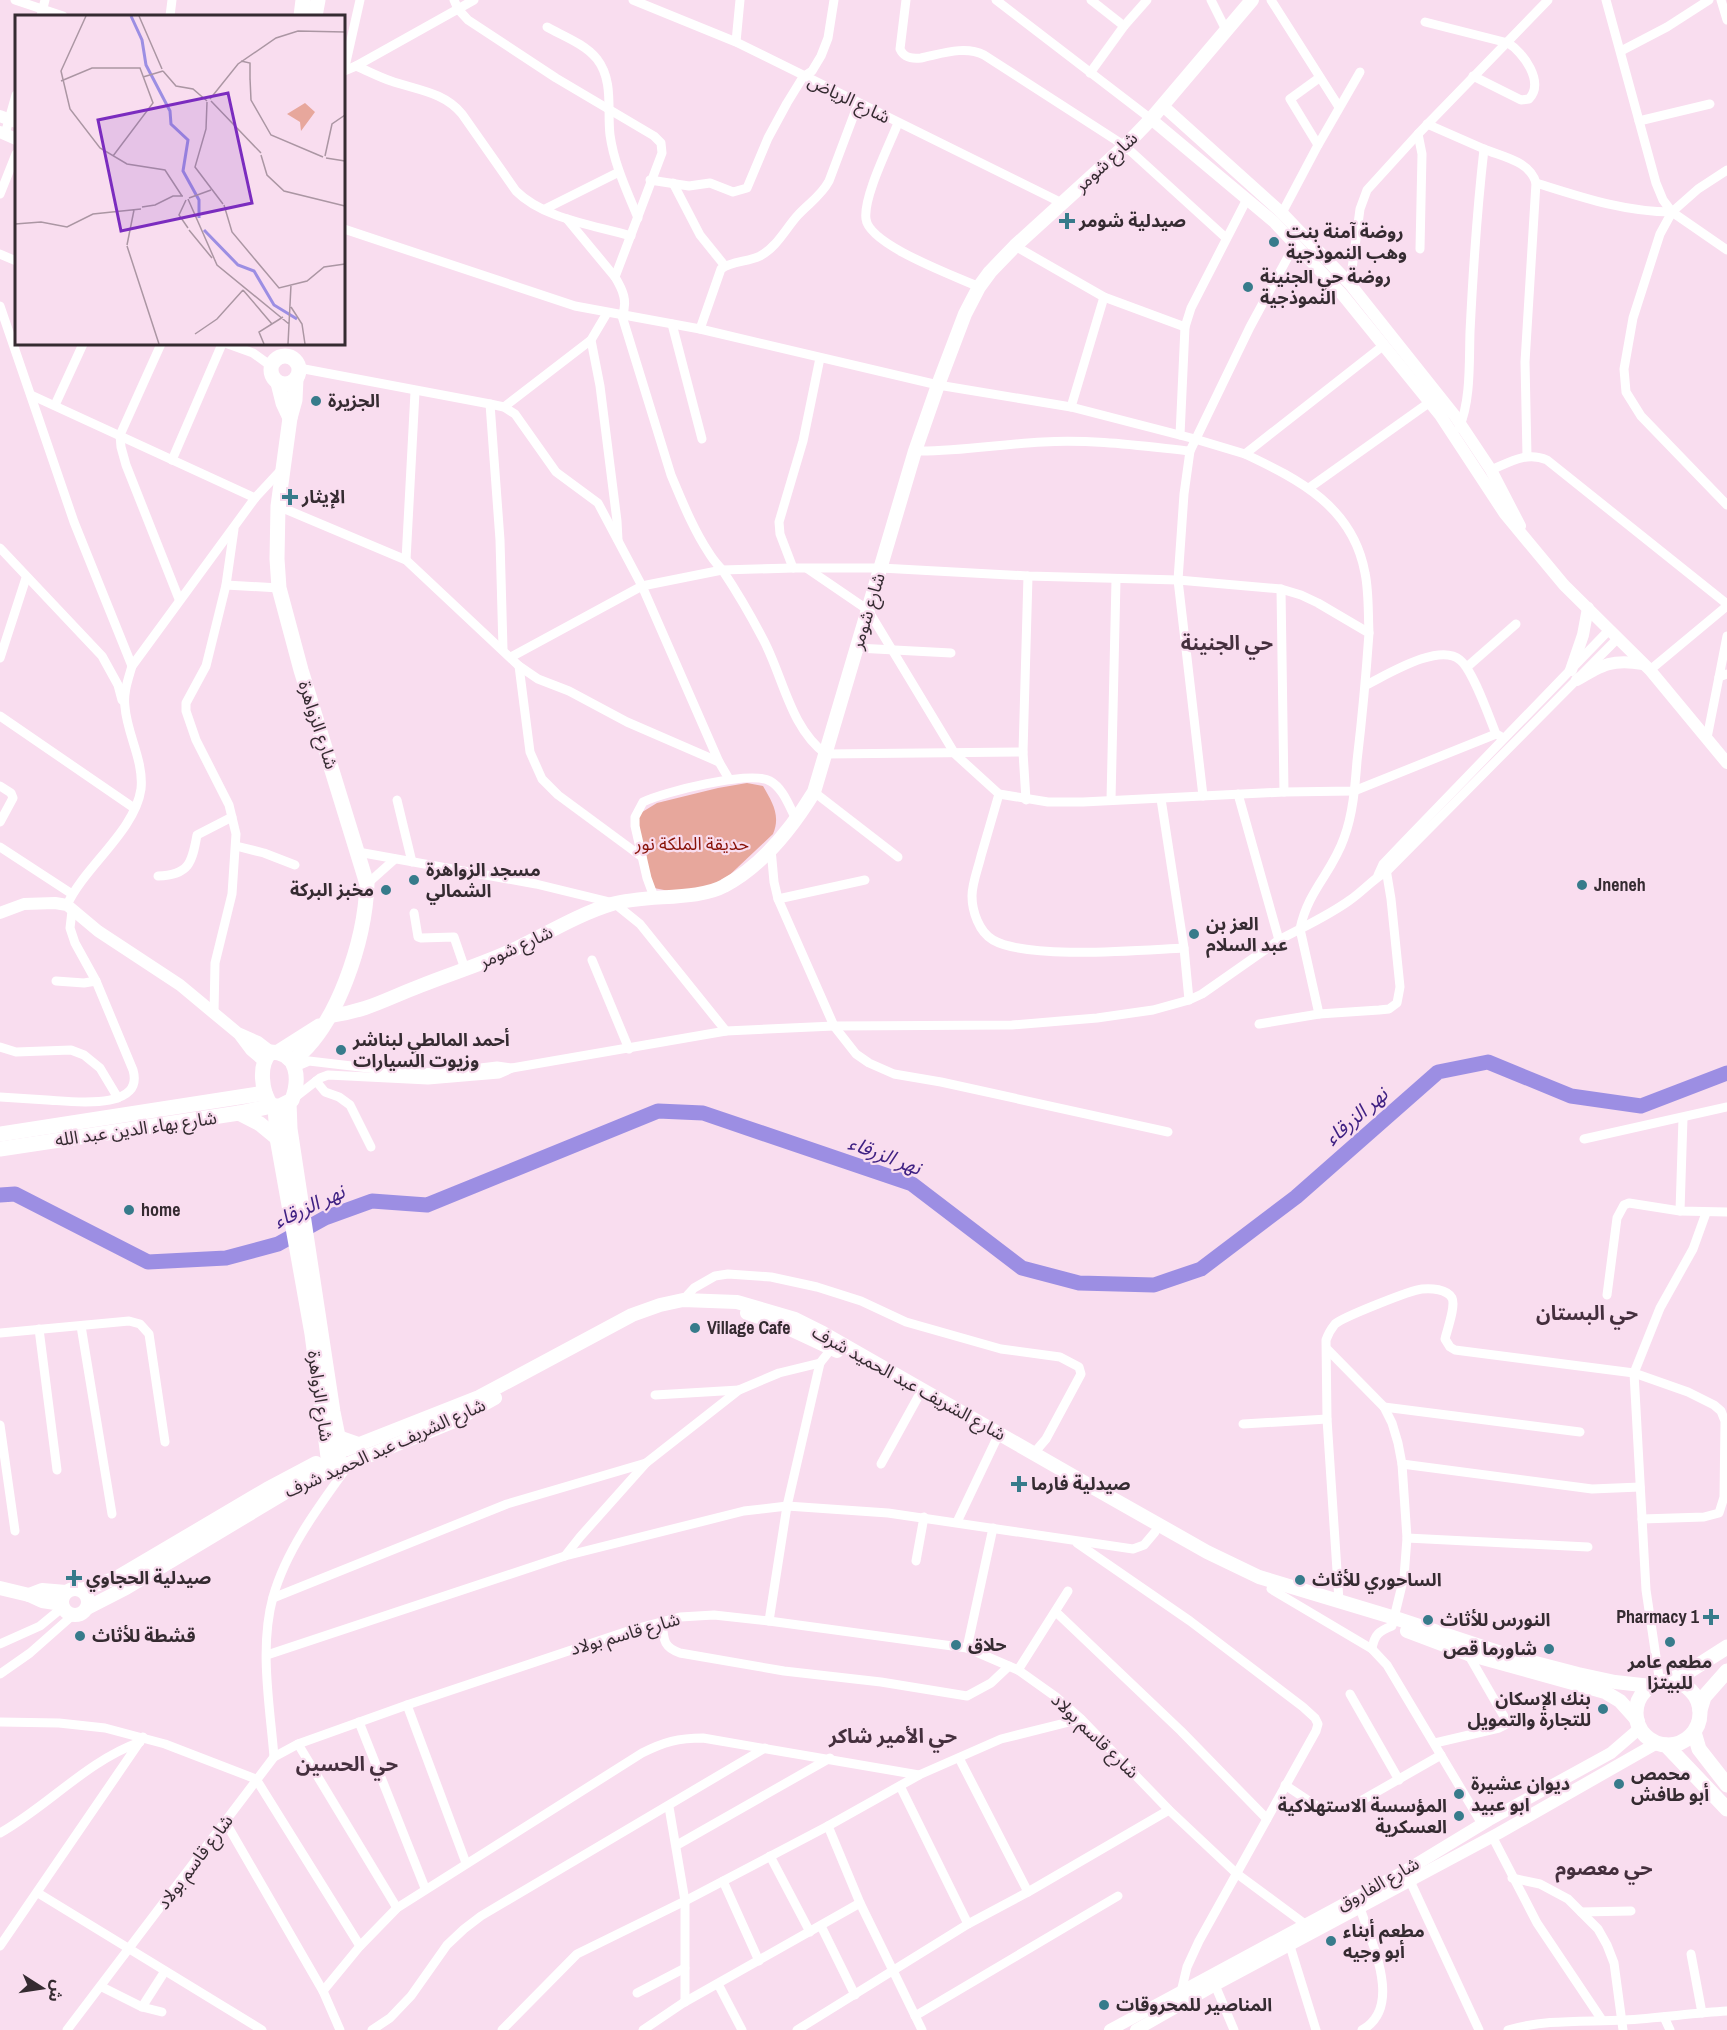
<svg xmlns="http://www.w3.org/2000/svg" width="1727" height="2030" font-family="'Archivo Narrow','Noto Sans Arabic',sans-serif">
<rect width="100%" height="100%" fill="#f9ddef"/>
<path fill="#e7a79c" d="M747,783L763,786C772,802 781,815 773,834L719,885L679,893L654,888L640,855L639,814L657,803L718,788Z"/>
<g fill="none" stroke-linecap="round" stroke-linejoin="round">
<path stroke="#9c8ee3" stroke-width="15" d="M0,1195L15,1194L148,1262L226,1258L278,1244L325,1218L372,1201L427,1205L658,1111L703,1113L912,1184L1022,1268L1079,1283L1154,1285L1201,1269L1296,1197L1438,1072L1488,1062L1571,1096L1641,1106L1727,1073"/>
<g stroke="#fff" stroke-width="9">
<path d="M15,0L63,16"/>
<path d="M454,0L458,9L468,20L556,78L654,136L661,143L662,153L615,277"/>
<path d="M633,0L736,42L1062,203"/>
<path d="M906,0L900,49C904,58 912,59 921,58C941,54 965,45 984,55L1125,146L1226,238"/>
<path d="M996,0L1151,119"/>
<path d="M1091,0L1124,26"/>
<path d="M1211,0L1226,30"/>
<path d="M1271,0L1339,107"/>
<path d="M1606,0L1656,183L1663,200L1672,212L1727,250"/>
<path d="M1721,0L1727,20"/>
<path d="M41,16L45,0"/>
<path d="M170,16L172,0"/>
<path d="M1425,22L1508,43C1523,52 1545,82 1529,99L1521,100L1473,76"/>
<path d="M547,27C563,36 585,44 597,59C614,81 607,110 610,135C614,164 627,191 638,218"/>
<path d="M736,42L740,0"/>
<path d="M1621,51L1667,27L1709,0"/>
<path d="M356,66C368,71 379,77 391,81C417,90 444,92 462,114L516,191C544,219 594,225 631,236"/>
<path d="M344,71L356,66L474,0"/>
<path d="M344,71L360,0"/>
<path d="M1090,73L1124,26L1147,0"/>
<path d="M1639,121L1710,104"/>
<path d="M898,123C889,146 863,197 866,219C869,245 955,276 979,287"/>
<path d="M1427,124L1484,149C1477,210 1473,271 1470,332C1469,363 1471,400 1459,428"/>
<path d="M5,134L16,95"/>
<path d="M1418,134L1422,154L1420,249"/>
<path d="M1318,145L1290,99L1319,78"/>
<path d="M1484,149C1503,157 1530,161 1536,183L1525,362L1527,456"/>
<path d="M1727,170L1698,189L1672,212L1660,234L1633,318L1624,369L1626,392L1641,416L1727,505"/>
<path d="M650,180L689,186L710,183L733,192L747,188L768,138L787,103L803,77L812,71L821,56L828,38L834,0"/>
<path d="M673,183L700,235L725,266"/>
<path d="M1536,183C1581,197 1624,212 1672,212"/>
<path d="M0,194L16,154"/>
<path d="M545,209L619,172"/>
<path d="M1282,213L1318,145L1360,72"/>
<path d="M567,219L615,277C623,290 628,302 622,316L671,475C682,501 693,529 709,553C713,560 718,565 723,571C737,592 751,616 763,639C783,676 790,728 826,754L1023,752"/>
<path d="M344,229L575,306L700,329L938,385L1071,407L1195,439L1245,454"/>
<path d="M1015,246L1104,297L1185,327L1191,308L1247,199"/>
<path d="M0,254L16,261"/>
<path d="M1350,284L1360,209L1367,190L1418,134L1548,0"/>
<path d="M0,306L74,522L132,666"/>
<path d="M672,324L702,439"/>
<path d="M700,329L721,269C732,261 748,262 760,256C777,247 786,228 798,215C809,203 821,196 829,181L858,104"/>
<path d="M591,340L600,386L617,521L618,540"/>
<path d="M161,344L120,435L121,447L126,465L179,599"/>
<path d="M228,344L253,353L271,366"/>
<path d="M299,368L490,404L504,407L515,414L556,472L598,503L642,586L719,762L729,779"/>
<path d="M31,395L255,498"/>
<path d="M490,404L500,540L503,649"/>
<path d="M55,405L83,344"/>
<path d="M504,407L591,340L607,313"/>
<path d="M1071,407L1104,297"/>
<path d="M1180,435L1185,327"/>
<path d="M915,451C958,452 1000,444 1043,442C1092,439 1141,446 1190,451"/>
<path d="M172,460L222,344"/>
<path d="M1491,470C1510,462 1527,451 1547,460L1727,604"/>
<path d="M1309,488L1430,402"/>
<path d="M278,506L406,560L519,666L538,679L569,691L627,722L719,762"/>
<path d="M0,548L102,656L118,685L122,700"/>
<path d="M406,560L415,392"/>
<path d="M793,568L780,534L779,522L803,441L820,358"/>
<path d="M808,569L868,610L955,754L999,794L1048,802H1083L1284,792L1354,791L1496,734"/>
<path d="M226,585L279,588"/>
<path d="M1281,589L1284,792"/>
<path d="M1369,633C1368,613 1369,592 1365,573C1353,507 1300,480 1245,454L1384,345"/>
<path d="M857,648L951,653"/>
<path d="M511,657L642,586L722,570L793,568H881L1028,576L1178,580L1281,589L1301,595L1318,603L1369,633C1366,676 1362,719 1357,761C1355,787 1353,814 1344,838C1332,873 1308,890 1300,929L1319,1014"/>
<path d="M0,658L26,578"/>
<path d="M519,666L530,752L542,779L558,795L642,857"/>
<path d="M1467,667L1516,624"/>
<path d="M1650,670L1727,606"/>
<path d="M1719,677L1727,636"/>
<path d="M1366,685C1387,675 1439,642 1460,660C1473,670 1489,717 1496,734L1500,736"/>
<path d="M0,716L134,808"/>
<path d="M1707,738L1719,677L1727,674"/>
<path d="M0,786L11,793L13,798L0,822"/>
<path d="M814,792L898,857"/>
<path d="M999,794C993,815 987,836 981,856C978,869 972,883 972,896C972,911 979,932 993,940C1028,960 1140,950 1184,948"/>
<path d="M1238,794L1279,940C1303,927 1328,916 1350,900C1363,891 1373,879 1387,871L1617,639"/>
<path d="M1203,796L1178,580L1184,494L1190,451L1250,327L1295,244"/>
<path d="M1161,799L1184,948L1189,1000"/>
<path d="M397,800L412,862"/>
<path d="M1026,800L1023,752L1028,576"/>
<path d="M1111,800L1116,580"/>
<path d="M236,846L264,853L295,865"/>
<path d="M0,847L72,894"/>
<path d="M771,849L774,882L778,899L834,1026L856,1054L869,1063L894,1074L941,1082L1168,1132"/>
<path d="M358,852L536,884L614,903L640,924L726,1031"/>
<path d="M1378,875L1383,864L1404,842L1609,630"/>
<path d="M158,876C189,875 192,863 197,835L232,817"/>
<path d="M367,884L395,859"/>
<path d="M654,897L647,878L635,826V817L643,802C663,792 751,770 770,781C783,788 789,806 796,819"/>
<path d="M778,899L865,880"/>
<path d="M67,905C84,867 135,831 141,789C144,761 127,734 125,707C123,693 128,680 132,666L255,498L281,470"/>
<path d="M414,913L418,937L421,938L454,937L465,969"/>
<path d="M592,960L629,1049"/>
<path d="M56,981L84,983L96,981"/>
<path d="M214,1013L215,963L232,894L236,834L229,805L196,740L186,711V703L206,666L226,585L234,529"/>
<path d="M1259,1024L1319,1014L1379,1010L1389,1009L1397,1003L1400,987L1391,899L1386,869"/>
<path d="M0,1047L16,1052L71,1050L84,1055L100,1068L118,1098"/>
<path d="M295,1067L309,1061L411,1073L447,1072L497,1066L512,1068L726,1031L834,1026L1012,1025L1097,1018L1153,1010L1189,1000L1202,994L1279,940"/>
<path d="M316,1081L325,1092L339,1097L350,1105L371,1147"/>
<path d="M0,1097C16,1098 31,1099 47,1100C69,1101 145,1112 133,1070L96,981L75,943L70,928L72,911"/>
<path d="M293,1099L320,1078L328,1075L428,1080L499,1074L512,1068"/>
<path d="M1584,1139L1727,1107"/>
<path d="M1680,1211L1683,1118"/>
<path d="M1607,1295L1617,1218L1624,1205L1629,1203L1680,1211L1727,1212"/>
<path d="M683,1300L694,1288L715,1276L728,1274L771,1277L817,1287L861,1301L906,1322L1001,1349L1060,1357L1079,1367L1081,1374L1046,1439L1034,1453"/>
<path d="M81,1326L112,1514"/>
<path d="M39,1329L57,1470"/>
<path d="M0,1333L129,1321L140,1324L149,1334L165,1442"/>
<path d="M1328,1350L1384,1407L1392,1423L1398,1443L1402,1464L1407,1538L1404,1577L1392,1626C1379,1631 1374,1635 1372,1649"/>
<path d="M655,1395L739,1390"/>
<path d="M1384,1407L1580,1432"/>
<path d="M1243,1424L1327,1419"/>
<path d="M0,1425L15,1531"/>
<path d="M881,1464L918,1397"/>
<path d="M1402,1464L1592,1489L1640,1487"/>
<path d="M957,1522L996,1440"/>
<path d="M1407,1538L1588,1547"/>
<path d="M1077,1543L1190,1621L1303,1707L1315,1718L1318,1724L1316,1731L1199,1941L1187,1967L1181,1992"/>
<path d="M565,1556L580,1537L646,1463L739,1390L779,1373L820,1363"/>
<path d="M916,1561L924,1517"/>
<path d="M1271,1589L1372,1649L1387,1665L1482,1824"/>
<path d="M273,1598L507,1504L646,1463"/>
<path d="M1339,1601L1327,1419L1326,1340C1328,1334 1331,1329 1335,1324C1343,1317 1411,1290 1422,1289C1431,1288 1447,1289 1452,1298C1456,1306 1447,1330 1445,1339L1450,1347L1455,1350L1634,1373L1688,1392L1714,1405L1721,1411L1725,1421L1724,1497L1719,1513L1704,1517L1642,1519"/>
<path d="M1056,1612L1181,1731L1267,1819"/>
<path d="M662,1621C664,1638 662,1647 680,1653L784,1671L881,1682L967,1696L991,1683L1009,1666"/>
<path d="M769,1621L787,1506L820,1363L832,1348"/>
<path d="M0,1644L40,1626L63,1607"/>
<path d="M967,1648L993,1528"/>
<path d="M267,1655L565,1556L744,1511L787,1506L888,1513L1133,1549L1144,1545L1155,1532"/>
<path d="M1018,1670L1068,1591"/>
<path d="M0,1674L30,1653L73,1615"/>
<path d="M1657,1683L1659,1677L1646,1590L1634,1373L1660,1308L1693,1249L1706,1213"/>
<path d="M1350,1694L1399,1780"/>
<path d="M407,1705L466,1863"/>
<path d="M0,1722L59,1723L105,1728L165,1744L256,1779L360,1946"/>
<path d="M359,1722L425,1888"/>
<path d="M1435,1743L1499,1728L1505,1725L1506,1720L1468,1654"/>
<path d="M298,1744L397,1908"/>
<path d="M274,1757C270,1706 259,1648 273,1597C286,1550 319,1506 348,1466"/>
<path d="M959,1758L1028,1892"/>
<path d="M1285,1785L1318,1807"/>
<path d="M900,1786L968,1924"/>
<path d="M1359,1802L1441,1755"/>
<path d="M669,1807L685,1901V2002"/>
<path d="M226,1823L323,1991L340,2030"/>
<path d="M828,1826L860,1903L922,2030"/>
<path d="M0,1833C48,1806 87,1761 140,1742"/>
<path d="M1492,1836L1537,1923L1602,2020"/>
<path d="M677,1845L830,1758"/>
<path d="M770,1856L810,1932"/>
<path d="M1512,1878L1540,1884L1568,1899L1598,1929L1607,1945L1614,1963L1623,2030"/>
<path d="M723,1881L759,1961"/>
<path d="M1410,1881L1479,2030"/>
<path d="M38,1893L262,2030"/>
<path d="M1360,1908C1371,1942 1404,2007 1362,2030"/>
<path d="M1581,1912L1631,1911"/>
<path d="M821,1926L855,1995"/>
<path d="M0,1946L143,1737"/>
<path d="M1290,1946L1316,2030"/>
<path d="M1691,1954L1702,2013"/>
<path d="M718,1984L742,2030"/>
<path d="M1215,1985L1234,2030"/>
<path d="M102,1987L142,2007L162,2012"/>
<path d="M323,1991L360,1946L397,1908L642,1753C664,1742 678,1738 703,1738L919,1775"/>
<path d="M637,1993L685,1968"/>
<path d="M142,2007L165,1971"/>
<path d="M915,2016L1118,1896"/>
<path d="M1664,2017L1670,2030"/>
<path d="M67,2030L274,1757L298,1744L407,1705L631,1630L680,1617L714,1615L769,1621L967,1648L1018,1670L1056,1697L1081,1719L1169,1810L1236,1873L1305,1924"/>
<path d="M372,2030L390,2018L411,1996L447,1945L464,1929L481,1916L765,1748"/>
<path d="M502,2030L577,1954L685,1901L828,1826L919,1775L1001,1739L1081,1719"/>
<path d="M643,2030L683,2003L860,1903"/>
<path d="M797,2030L968,1924L1028,1892L1169,1810"/>
<path d="M1508,2030C1545,2019 1586,2022 1624,2020C1659,2018 1693,2013 1727,2011"/>
</g>
<g stroke="#fff" stroke-width="12">
<path d="M1163,106L1282,213L1350,284L1455,416L1491,470L1520,526"/>
<path d="M0,116L16,122"/>
<path d="M1151,119L1274,222L1341,293L1440,415L1505,514L1564,585L1650,670L1727,763"/>
<path d="M0,132L16,139"/>
<path d="M1571,670L1583,635L1588,608"/>
<path d="M1577,680C1603,664 1613,659 1643,664"/>
<path d="M0,913L24,904L55,903L67,905L98,931L180,985L239,1034L251,1050L264,1061"/>
<path d="M240,1034L258,1042L271,1052"/>
<path d="M1110,2030L1405,1871L1489,1820L1611,1753L1640,1728"/>
<path d="M1136,2030L1215,1985L1499,1833L1657,1743"/>
</g>
<g stroke="#fff" stroke-width="14">
<path d="M330,1016C367,1011 386,999 420,986C452,973 486,963 517,948C548,933 579,914 612,904C645,894 697,901 724,886C762,866 792,828 814,792L915,451L938,385L965,314L979,287L990,272L1015,246L1125,146L1151,119L1252,0"/>
<path d="M747,1313L777,1323L837,1351"/>
<path d="M347,1449L479,1397L632,1315L660,1305L683,1300L737,1302L795,1319L823,1333L1108,1496L1207,1552L1259,1577L1395,1618L1516,1658L1578,1674L1615,1682L1651,1686"/>
<path d="M0,1588L29,1595L42,1601L62,1604"/>
<circle cx="75" cy="1602" r="13"/>
<path d="M81,1590L116,1578L267,1489L316,1463"/>
<path d="M29,1595L42,1590L66,1592"/>
<path d="M87,1608L126,1588L301,1483L452,1422L495,1398"/>
<path d="M1407,1631L1468,1654L1605,1692L1620,1701L1638,1721"/>
</g>
<g stroke="#fff" stroke-width="15">
<path d="M301,16L303,0"/>
<path d="M315,16L318,0"/>
<circle cx="285" cy="370" r="14"/>
<path d="M278,383L283,403L290,418"/>
<path d="M271,1052C298,1052 300,1079 292,1100L280,1106H272C261,1092 258,1064 271,1052Z"/>
<path d="M278,1052L319,1026"/>
<path d="M292,1061C338,1027 365,939 367,884L301,670L279,588L277,559L278,506L290,418L295,400L296,379"/>
<path d="M289,1102L290,1129L333,1412L341,1451C332,1468 310,1467 301,1483"/>
<path d="M275,1106L277,1138L312,1334L328,1457"/>
<path d="M239,1113L260,1124L277,1138"/>
<path d="M0,1134L265,1093"/>
<path d="M0,1149L239,1113L272,1106"/>
<path d="M337,1437L357,1444"/>
<path d="M1668,1681L1691,1670L1727,1647"/>
<circle cx="1668" cy="1713" r="32"/>
<path d="M1700,1710L1704,1697L1727,1671"/>
<path d="M1694,1732L1699,1749L1727,1785"/>
<path d="M1666,1745L1727,1809"/>
</g>
</g>
<g fill="#377b8b" stroke="#f9ddef" stroke-width="2">
<path d="M1064 212h6v6h6v6h-6v6h-6v-6h-6v-6h6z"/>
<circle cx="1274" cy="242" r="6"/>
<circle cx="1248" cy="287" r="6"/>
<circle cx="316" cy="401" r="6"/>
<path d="M287 488h6v6h6v6h-6v6h-6v-6h-6v-6h6z"/>
<circle cx="414" cy="880" r="6"/>
<circle cx="1582" cy="885" r="6"/>
<circle cx="386" cy="890" r="6"/>
<circle cx="1194" cy="934" r="6"/>
<circle cx="341" cy="1050" r="6"/>
<circle cx="129" cy="1210" r="6"/>
<circle cx="695" cy="1328" r="6"/>
<path d="M1016 1475h6v6h6v6h-6v6h-6v-6h-6v-6h6z"/>
<path d="M71 1569h6v6h6v6h-6v6h-6v-6h-6v-6h6z"/>
<circle cx="1300" cy="1580" r="6"/>
<path d="M1708 1608h6v6h6v6h-6v6h-6v-6h-6v-6h6z"/>
<circle cx="1428" cy="1620" r="6"/>
<circle cx="80" cy="1636" r="6"/>
<circle cx="1670" cy="1642" r="6"/>
<circle cx="956" cy="1645" r="6"/>
<circle cx="1549" cy="1649" r="6"/>
<circle cx="1603" cy="1709" r="6"/>
<circle cx="1619" cy="1784" r="6"/>
<circle cx="1459" cy="1794" r="6"/>
<circle cx="1459" cy="1816" r="6"/>
<circle cx="1331" cy="1941" r="6"/>
<circle cx="1104" cy="2005" r="6"/>
</g>
<g text-anchor="middle" stroke-width="4.5" stroke-linejoin="round" paint-order="stroke">
<g font-size="18" fill="#352b31" stroke="#f9ddef">
<text transform="translate(849 99) rotate(26)" y="6">شارع الرياض</text>
<text transform="translate(1106 162) rotate(-43)" y="6">شارع شومر</text>
<text transform="translate(868 611) rotate(-73)" y="6">شارع شومر</text>
<text transform="translate(318 725) rotate(72)" y="6">شارع الزواهرة</text>
<text transform="translate(516 947) rotate(-24)" y="6">شارع شومر</text>
<text transform="translate(136 1129) rotate(-8)" y="6">شارع بهاء الدين عبد الله</text>
<text transform="translate(909 1383) rotate(29)" y="6">شارع الشريف عبد الحميد شرف</text>
<text transform="translate(320 1396) rotate(82)" y="6">شارع الزواهرة</text>
<text transform="translate(385 1448) rotate(-24)" y="6">شارع الشريف عبد الحميد شرف</text>
<text transform="translate(625 1634) rotate(-16)" y="6">شارع قاسم بولاد</text>
<text transform="translate(1095 1736) rotate(44)" y="6">شارع قاسم بولاد</text>
<text transform="translate(195 1862) rotate(-53)" y="6">شارع قاسم بولاد</text>
<text transform="translate(1378 1884) rotate(-29)" y="6">شارع الفاروق</text>
</g>
<g font-size="18" font-weight="bold" fill="#352b31" stroke="#f9ddef" text-anchor="start">
<text x="1079" y="227">صيدلية شومر</text>
<text x="1286" y="238">روضة آمنة بنت<tspan x="1286" dy="21">وهب النموذجية</tspan></text>
<text x="1260" y="283">روضة حي الجنينة<tspan x="1260" dy="21">النموذجية</tspan></text>
<text x="328" y="407">الجزيرة</text>
<text x="302" y="503">الإيثار</text>
<text x="426" y="876">مسجد الزواهرة<tspan x="426" dy="21">الشمالي</tspan></text>
<text x="1594" y="891">Jneneh</text>
<text x="374" y="896" text-anchor="end">مخبز البركة</text>
<text x="1206" y="930">العز بن<tspan x="1206" dy="21">عبد السلام</tspan></text>
<text x="353" y="1046">أحمد المالطي لبناشر<tspan x="353" dy="21">وزيوت السيارات</tspan></text>
<text x="141" y="1216">home</text>
<text x="707" y="1334">Village Cafe</text>
<text x="1031" y="1490">صيدلية فارما</text>
<text x="86" y="1584">صيدلية الحجاوي</text>
<text x="1312" y="1586">الساحوري للأثاث</text>
<text x="1699" y="1623" text-anchor="end">Pharmacy 1</text>
<text x="1440" y="1626">النورس للأثاث</text>
<text x="92" y="1642">قشطة للأثاث</text>
<text x="968" y="1651">حلاق</text>
<text x="1537" y="1655" text-anchor="end">شاورما قص</text>
<text x="1670" y="1668" text-anchor="middle">مطعم عامر<tspan x="1670" dy="21">للبيتزا</tspan></text>
<text x="1591" y="1705" text-anchor="end">بنك الإسكان<tspan x="1591" dy="21">للتجارة والتمويل</tspan></text>
<text x="1631" y="1780">محمص<tspan x="1631" dy="21">أبو طافش</tspan></text>
<text x="1471" y="1790">ديوان عشيرة<tspan x="1471" dy="21">ابو عبيد</tspan></text>
<text x="1447" y="1812" text-anchor="end">المؤسسة الاستهلاكية<tspan x="1447" dy="21">العسكرية</tspan></text>
<text x="1343" y="1937">مطعم أبناء<tspan x="1343" dy="21">أبو وجيه</tspan></text>
<text x="1116" y="2011">المناصير للمحروقات</text>
</g>
<g font-size="18" fill="#89140a" stroke="#f9ddef">
<text x="692" y="850">حديقة الملكة نور</text>
</g>
<g font-size="20" font-weight="bold" fill="#442f3d" stroke="#f9ddef">
<text x="1227" y="650">حي الجنينة</text>
<text x="1587" y="1320">حي البستان</text>
<text x="893" y="1743">حي الأمير شاكر</text>
<text x="347" y="1771">حي الحسين</text>
<text x="1604" y="1875">حي معصوم</text>
</g>
<g font-size="20" font-style="italic" fill="#3f2183" stroke="#f9ddef">
<text transform="translate(1356 1116) rotate(-41)" y="7">نهر الزرقاء</text>
<text transform="translate(885 1155) rotate(21)" y="7">نهر الزرقاء</text>
<text transform="translate(309 1206) rotate(-25)" y="7">نهر الزرقاء</text>
</g>
</g>
<g transform="translate(15 15)">
<rect width="330" height="330" fill="#f9ddef"/>
<path d="M290,88L300,97L286,116L285,107L272,99Z" fill="#e7a79c"/>
<path fill="none" stroke="#9c8ee3" stroke-width="3" d="M116,1L127,25L131,50L155,96L156,109L173,125L168,156L184,185V203M189,215L223,250L239,256L259,290L282,304"/>
<path fill="none" stroke="#ab96a3" stroke-width="1.5" d="M71,1L46,56L55,94L85,133L112,149L150,155L167,181M124,1L147,54M226,46L235,48V65M148,56L161,71L178,74L192,86M128,62L148,56M235,63L236,85L256,120L308,142M46,66L77,53H125L138,88L98,141M195,84L223,49L261,23L283,16L330,17M196,86L246,138M192,87L191,114L180,152L208,189M246,140L252,160L269,176L330,191M310,141L317,109L330,100M311,143L330,146M174,183L196,175M173,184L202,250L274,309M171,185L164,200L173,213M209,190L217,217L264,273L292,266L309,252L330,249M127,192L140,190L158,181H168M0,209L26,207L52,212L78,199L126,194M174,215L197,243M112,230L119,195M112,231L144,329M228,275L246,296M276,292L287,309L290,329M245,295L257,309M180,319L202,304L228,275M249,329L244,317L268,302M273,329L276,270"/>
<path fill="#7b2cbf" fill-opacity="0.15" stroke="#7b2cbf" stroke-width="3" d="M213,78L237,188L106,216L83,105Z"/>
<rect width="330" height="330" fill="none" stroke="#352b31" stroke-width="3"/>
</g>
<g transform="translate(42 1988) rotate(102)" stroke="#f9ddef" stroke-width="4.5" paint-order="stroke">
<path d="M0-4.5L10 22L0 15L-10 22Z" fill="#352b31"/>
<text y="-9" font-size="16" font-weight="bold" text-anchor="middle" fill="#352b31">ش</text>
</g>
</svg>
